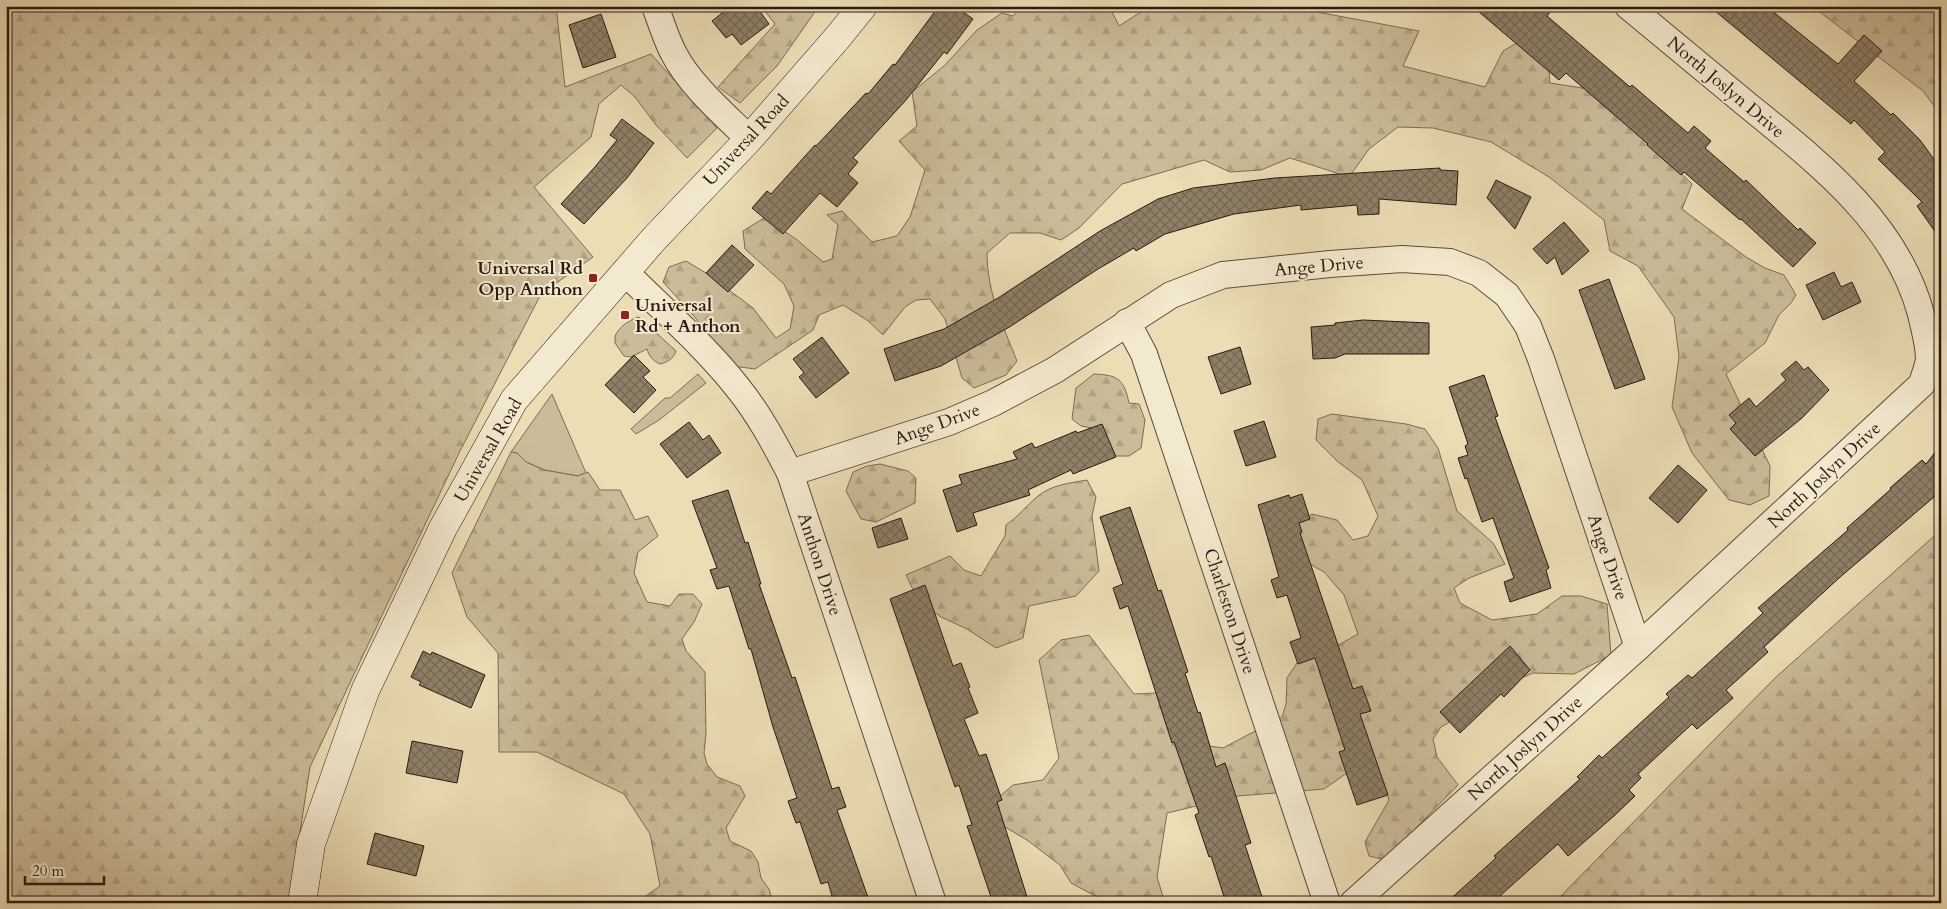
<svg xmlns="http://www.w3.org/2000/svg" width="1947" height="909" font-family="Cardo,serif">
<defs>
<pattern id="forest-firs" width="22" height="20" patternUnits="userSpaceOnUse" patternTransform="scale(1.25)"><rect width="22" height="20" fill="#cbbc99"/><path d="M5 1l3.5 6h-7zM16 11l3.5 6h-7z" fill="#aea183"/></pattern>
<pattern id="building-cross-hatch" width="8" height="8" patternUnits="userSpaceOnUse" patternTransform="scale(1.25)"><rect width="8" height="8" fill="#8e8067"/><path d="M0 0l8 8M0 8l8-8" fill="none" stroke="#746854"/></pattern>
</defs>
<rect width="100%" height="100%" fill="#ecddb4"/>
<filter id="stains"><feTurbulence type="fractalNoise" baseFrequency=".004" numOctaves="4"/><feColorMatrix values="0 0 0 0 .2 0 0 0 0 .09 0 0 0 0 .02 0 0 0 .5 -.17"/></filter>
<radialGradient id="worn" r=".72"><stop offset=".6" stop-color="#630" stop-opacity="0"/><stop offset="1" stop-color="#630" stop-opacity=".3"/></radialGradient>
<g fill="#cbbc99" stroke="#7a6c56">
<path d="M698,374L706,383L659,420L636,434L631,429L665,398H670Z"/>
<path d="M552,394L586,473L578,476L544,470L526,462L517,453L511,452Z"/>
</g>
<g fill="url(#forest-firs)" stroke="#7a6c56">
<path d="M6,6H556L565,87L651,54L717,128L687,158L656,125L635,97L621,85L599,104L591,137L534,187L593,257L541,294L460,451L310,767L289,903H6Z"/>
<path d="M761,6H819L777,66L740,103L718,87L775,24Z"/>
<path d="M1022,6H1109L1119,26L1150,6H1233L1244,11L1262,6H1309L1317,12L1419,31L1403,66L1485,87L1503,51L1522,40L1547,50L1550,83L1595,90L1692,184L1682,209L1746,257L1765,268L1784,275L1796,295L1791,303L1779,315L1765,343L1726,374L1770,466L1769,496L1750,505L1729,500L1692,453L1672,407L1679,357L1674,317L1638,266L1610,251L1604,220L1549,177L1491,142L1433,128L1398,127L1369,149L1349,177L1290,158L1261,170L1230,172L1204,160L1122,184L1079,228L1061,240L1040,233H1010L987,253C987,292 1003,326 1017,361L1006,375L974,388L962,378L945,319L930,299L916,300L905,307L883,335L867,320L843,305L819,315L813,330L755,369L733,366L693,315L663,282L669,267L686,261L706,273L753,308L776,338L790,329L794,306L784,284L745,249L743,231L764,218L796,239L823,262L832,259L838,225L827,215L842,211L872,242L897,236L910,217L925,170L899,141L917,126L912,92L944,66L977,30L1002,13L1013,16Z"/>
<path d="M1812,6H1941V115L1923,91Z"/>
<path d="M639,317L676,351C673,359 668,362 660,364C653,361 649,356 647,349L631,357L624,356L615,343V336C620,326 629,320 639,317Z"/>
<path d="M1094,374C1118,375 1124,379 1129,403L1139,404L1145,420L1141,448L1129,456H1104L1092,428L1081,426L1072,419L1076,388Z"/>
<path d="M1332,414L1406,424L1425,429L1438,448L1457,511L1493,543L1505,564L1469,578L1454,588L1460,603L1492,620L1537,614L1562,596H1581L1607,604L1611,655L1574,674L1533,673L1505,685L1470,710L1441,727L1433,739L1437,757L1458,785L1385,860L1369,856L1365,842L1389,800L1384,784L1350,771L1324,789L1238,796L1167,813L1157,877L1165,903H1103V900L1071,883L1060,865L1027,840L1000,824L992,803L1013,785L1043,780L1059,758L1039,660L1061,640L1089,635L1134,694L1156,693L1178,711L1190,743L1223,748L1282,717L1286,704L1287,678L1301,657L1335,647L1358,634L1344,595L1324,572L1290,553L1286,531L1312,514L1337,520L1353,540L1368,536L1378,516L1362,480L1337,461L1316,440L1318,419Z"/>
<path d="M511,452L517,453L526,462L544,470L578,476L588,472L600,490H620L635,520L648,516L658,536L638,552L634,573L647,602L670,606L679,594H693L702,604L694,622L682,639L686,651L705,672L706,733L704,753L707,764L717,777L740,786L745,796L726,828L730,841L751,851L758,862L761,878L769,889L773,903H636L660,886L650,834L624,794L537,752H499L498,653L467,617L452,573Z"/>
<path d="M880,464L908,471L916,478L915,503L876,522L861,519L846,491L853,472L867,466Z"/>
<path d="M1087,480L1096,497L1092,516L1099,571L1076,596L1029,606L1023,638L996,648L967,629L941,617L918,600L906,575L950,556L964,570L981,576L1005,536L1006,525C1018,517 1027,505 1038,496C1051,485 1070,483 1087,480Z"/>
<path d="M1941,530V903H1554L1775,678Z"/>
</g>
<g fill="url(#building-cross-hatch)" stroke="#291b14">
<path d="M731,6H756L769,24L741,45L732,34L726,38L712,21Z"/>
<path d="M939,6H955L973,19L947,54L944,52L906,100L853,158L858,162L848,174L858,183L837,207L820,193L783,234L752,208L767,191L771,194L815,145L816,146L866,93L868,94L893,64L895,65Z"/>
<path d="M1472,6H1555L1547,16L1630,87L1632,85L1688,133L1694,126L1711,141L1705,148L1744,182L1746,180L1798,230L1800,228L1816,243L1793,267L1741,219L1740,220L1684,172L1681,175L1647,145L1648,144L1566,73L1559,80Z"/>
<path d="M1709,6H1766L1838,64L1864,35L1882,51L1854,81L1891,115L1893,113L1920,140L1941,169V240L1917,206L1922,202L1878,159L1885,152L1854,120L1851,124Z"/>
<path d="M601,14L616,57L583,68L569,25Z"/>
<path d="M622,119L654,143L627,178L584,224L561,204L594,168L617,140L610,135Z"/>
<path d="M1440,168V170L1458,171L1456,205L1379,199V214L1358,215L1357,205L1301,210V205L1234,214L1165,234L1136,251L1134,248L1098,269L1011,326L941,366L895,381L884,349L944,329L998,298L1100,231L1158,199L1193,188L1275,178Z"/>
<path d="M1496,180L1531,197L1515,229L1487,198Z"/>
<path d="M1564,222L1589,251L1562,275L1555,257L1547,264L1533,249Z"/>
<path d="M732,245L754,265L728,292L706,273Z"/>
<path d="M1834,272L1841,287L1852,282L1861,302L1823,320L1806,285Z"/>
<path d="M1609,279L1645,379L1615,389L1579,290Z"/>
<path d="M1363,320L1429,323V354H1345L1335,358L1313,359L1311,327L1335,325V323Z"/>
<path d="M822,337L849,373L816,398L799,377L804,373L793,359Z"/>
<path d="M1240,347L1251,384L1221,394L1208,357Z"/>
<path d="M634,355L650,371L643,377L656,390L634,413L605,385Z"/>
<path d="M1796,361L1804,370L1808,367L1829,390L1802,418L1755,456L1730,429L1736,423L1729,415L1749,398L1756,407L1786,380L1781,374Z"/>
<path d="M1484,375L1498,416L1495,417L1549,568L1546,570L1551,588L1510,602L1504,582L1514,578L1493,518L1482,522L1467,478L1465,479L1458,458L1468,455L1465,446L1468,444L1449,387Z"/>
<path d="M1264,421L1276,457L1246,466L1234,431Z"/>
<path d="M689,422L703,440L709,435L721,453L687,478L660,444Z"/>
<path d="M1102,424L1116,457L1073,474L1071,470L1028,490L1030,495L973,513L977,525L957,532L943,490L962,484L959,475L1017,459L1013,452L1032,443L1035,448L1076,431L1077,433Z"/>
<path d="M1941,445V491L1839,578L1764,647L1768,652L1726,690L1733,698L1697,729L1692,724L1638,774L1641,778L1629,790L1635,796L1614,816L1568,856L1558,844L1492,903H1446L1496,858L1494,856L1580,779L1577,777L1599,755L1602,758L1669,697L1666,694L1688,675L1692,678L1763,613L1758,608L1848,530L1847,528L1891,489L1890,488L1922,460L1926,464Z"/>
<path d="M1678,465L1707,490L1678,523L1649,498Z"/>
<path d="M728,490L745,543L748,542L761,584H759L792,678L795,677L832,789L839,787L846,807L837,810L870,903H834L828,882L821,884L800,822L796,823L788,801L797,798L773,727L751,649H749L729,586L717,589L710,570L717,568L692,501Z"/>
<path d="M1302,494L1310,519L1299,523L1302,532L1300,533L1353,689L1362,686L1371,711L1360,714L1388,795L1357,805L1339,752L1345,750L1315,658L1298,664L1290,642L1301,638L1287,595L1277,598L1271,580L1279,577L1258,505L1289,495L1290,498Z"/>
<path d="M1130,507L1158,591L1161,590L1188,672L1185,673L1198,713L1200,712L1216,767L1225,763L1232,784L1251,843L1245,845L1264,903H1226L1211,856L1209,857L1195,815L1199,813L1174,742L1172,743L1128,606L1120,609L1113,588L1123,584L1100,517Z"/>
<path d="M901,518L908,539L878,548L872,528Z"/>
<path d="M925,585L953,666L961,663L970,687L968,688L978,713L964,719L979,756L986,754L1002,800L997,802L1029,903H993L967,826L972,825L959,785L955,787L890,599Z"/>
<path d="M1510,646L1530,670L1504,697L1501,694L1460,733L1440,712Z"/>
<path d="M423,651L431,655L432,652L485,675L471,708L419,685L421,682L411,677Z"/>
<path d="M412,741L463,751L457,783L406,773Z"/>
<path d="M375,833L424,846L416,876L367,864Z"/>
</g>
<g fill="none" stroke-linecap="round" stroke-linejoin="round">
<g stroke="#5a4c3c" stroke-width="28">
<g id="street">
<path d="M655,6C661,22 666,39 674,54C690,85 724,114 749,139"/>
<path d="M625,272C663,310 705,346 738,388C759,414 775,444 790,473L933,903"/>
<path d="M1127,322L1144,354L1327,903"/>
<path d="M790,473L949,422L993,403L1055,370L1171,295L1223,275L1330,264L1402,259L1450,262L1479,273L1507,295L1528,326L1541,359L1638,647"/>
<path d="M1353,903L1638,647L1922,384C1924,376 1928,367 1929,359C1929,344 1924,328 1921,314C1896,221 1816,161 1745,103C1706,71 1667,38 1628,6"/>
</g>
</g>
<g stroke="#291b14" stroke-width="29">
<path id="secondary" d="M302,903L311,844L365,691L443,528L514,400L654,239L749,139L838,37L863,6"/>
</g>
<use href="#street" stroke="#f3e9ce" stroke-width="26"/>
<use href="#secondary" stroke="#f3e9ce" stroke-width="28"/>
</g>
<g fill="#8f2418" stroke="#f3e9ce" stroke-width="2">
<rect x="588" y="273" width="10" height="10" rx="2.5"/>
<rect x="620" y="310" width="10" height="10" rx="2.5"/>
</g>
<g text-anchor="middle" stroke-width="4" stroke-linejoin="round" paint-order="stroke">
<g font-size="18" fill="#291b14" stroke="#f3e9ce">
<text transform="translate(1726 87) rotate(40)" y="6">North Joslyn Drive</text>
<text transform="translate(746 140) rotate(-47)" y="6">Universal Road</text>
<text transform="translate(1319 266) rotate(-5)" y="6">Ange Drive</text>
<text transform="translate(937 424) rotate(-20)" y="6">Ange Drive</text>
<text transform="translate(488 450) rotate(-60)" y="6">Universal Road</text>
<text transform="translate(1824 475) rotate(-43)" y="6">North Joslyn Drive</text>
<text transform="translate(1608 557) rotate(71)" y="6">Ange Drive</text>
<text transform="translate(820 564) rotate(72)" y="6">Anthon Drive</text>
<text transform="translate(1230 611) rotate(72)" y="6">Charleston Drive</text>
<text transform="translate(1525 748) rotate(-42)" y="6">North Joslyn Drive</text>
</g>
<g font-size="18" font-weight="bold" fill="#291b14" stroke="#f3e9ce" text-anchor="end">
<text x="583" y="274">Universal Rd<tspan x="583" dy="21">Opp Anthon</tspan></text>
<text x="635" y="311" text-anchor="start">Universal<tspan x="635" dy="21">Rd + Anthon</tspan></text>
</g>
</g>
<rect width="1947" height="909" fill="none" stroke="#ecddb4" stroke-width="25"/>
<rect x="8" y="8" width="1932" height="894" fill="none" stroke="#291b14" stroke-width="2.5"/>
<rect x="12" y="12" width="1922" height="884" fill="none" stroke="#291b14"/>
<path d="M25 876v8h79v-8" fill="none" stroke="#291b14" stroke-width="2.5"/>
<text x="32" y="876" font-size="15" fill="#291b14" stroke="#f3e9ce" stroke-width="4" paint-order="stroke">20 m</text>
<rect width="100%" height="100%" filter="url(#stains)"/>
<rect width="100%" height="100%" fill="url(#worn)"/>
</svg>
